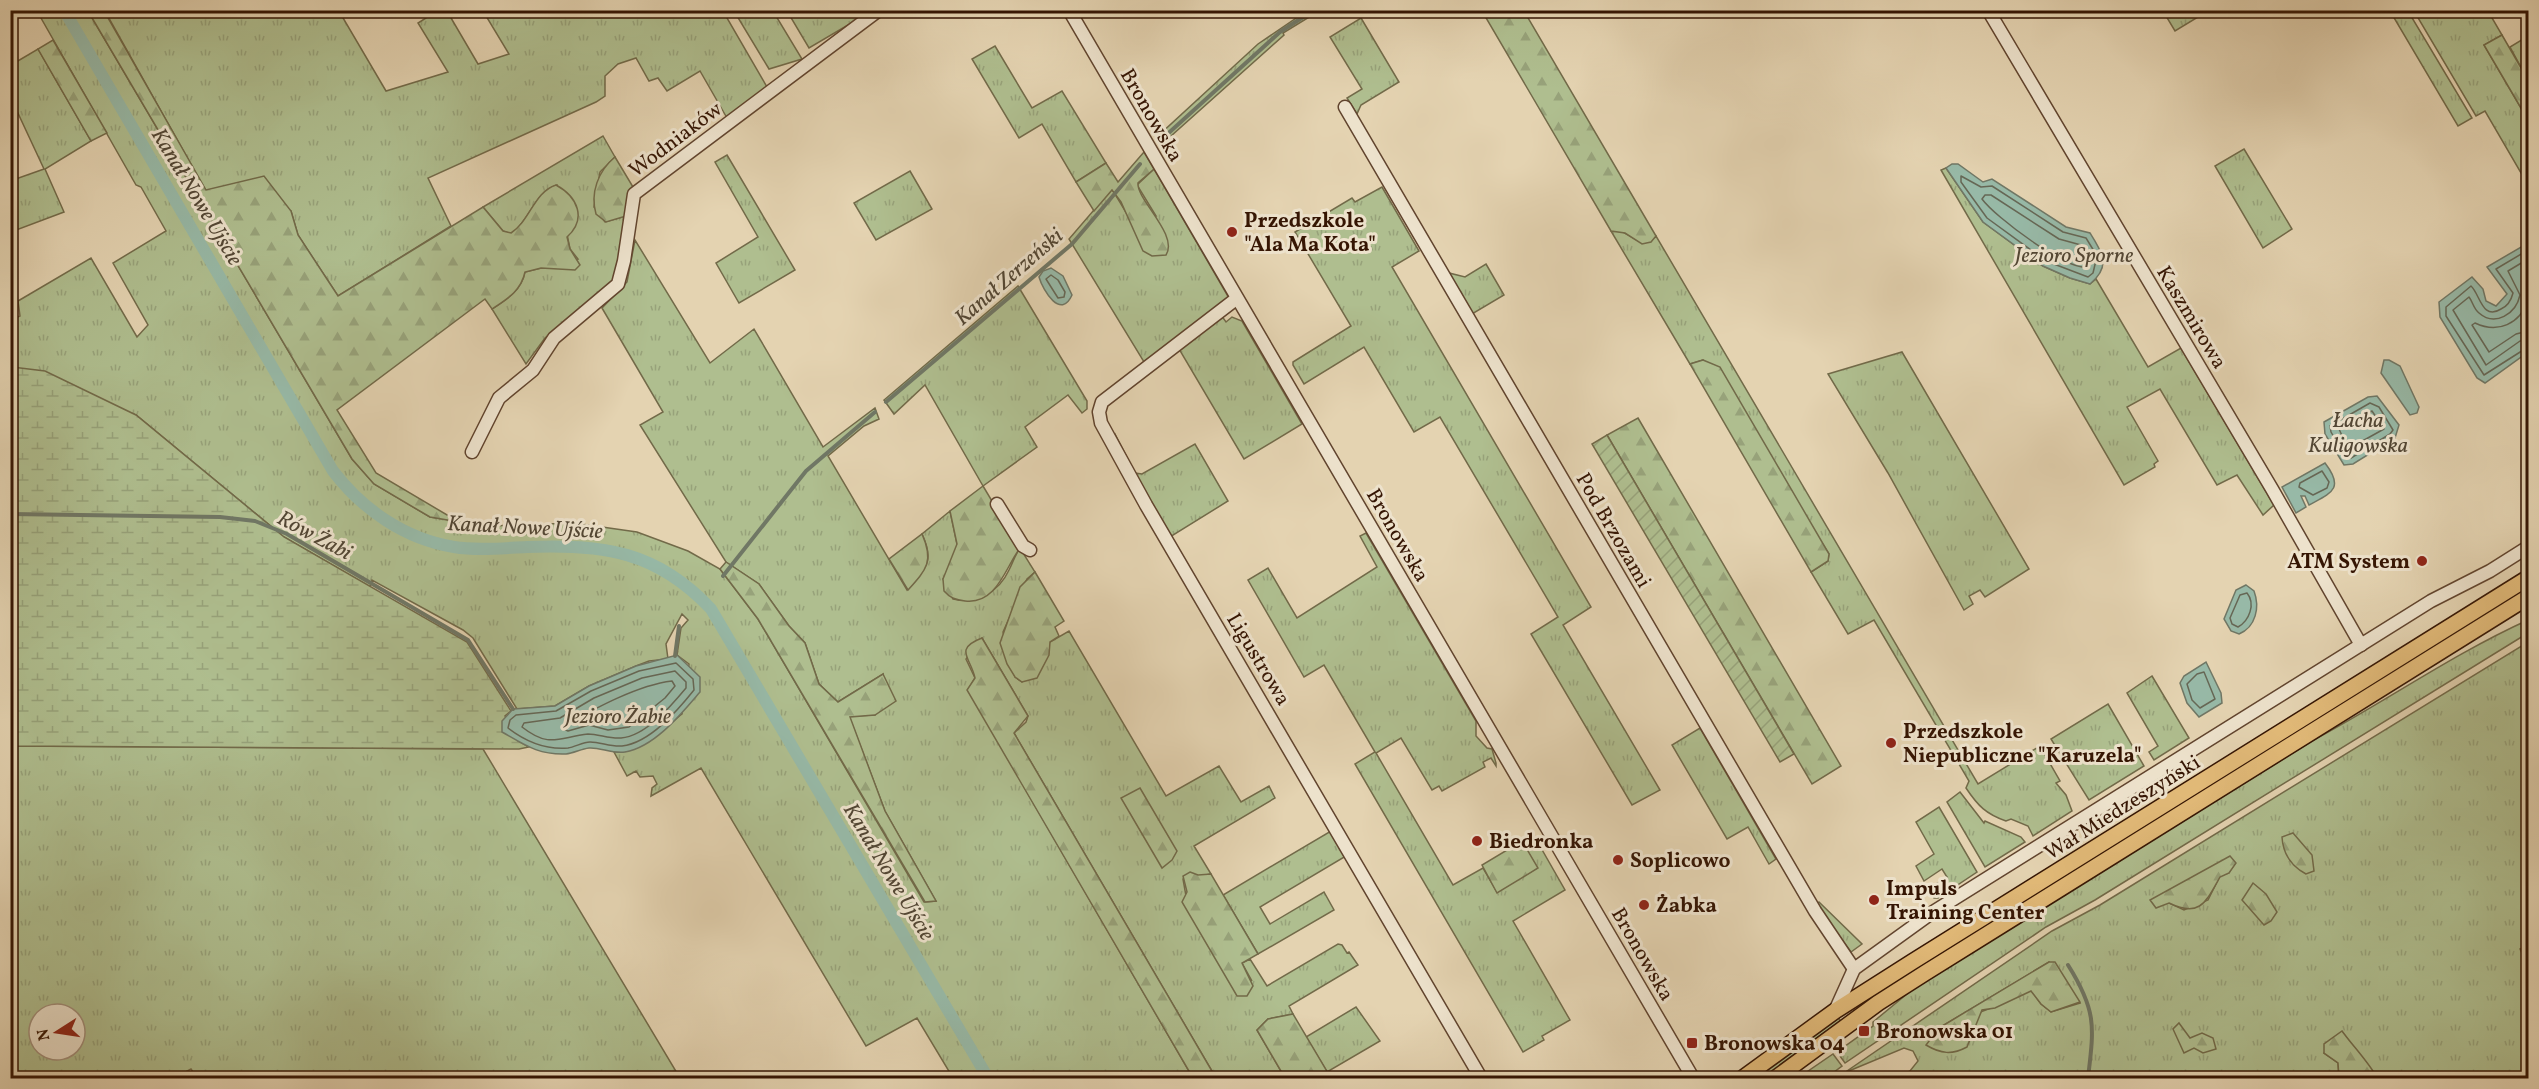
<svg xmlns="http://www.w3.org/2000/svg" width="2539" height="1089" font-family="Vollkorn,serif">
<defs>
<pattern id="grass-tufts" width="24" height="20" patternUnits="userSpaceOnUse" patternTransform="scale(1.5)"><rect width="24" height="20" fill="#afbe8f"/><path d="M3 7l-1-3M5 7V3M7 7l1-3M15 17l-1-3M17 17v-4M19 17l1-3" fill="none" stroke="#97a27a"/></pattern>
<pattern id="forest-firs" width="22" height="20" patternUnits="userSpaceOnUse" patternTransform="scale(1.5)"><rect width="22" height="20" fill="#afbe8f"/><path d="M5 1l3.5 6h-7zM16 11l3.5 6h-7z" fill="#97a27a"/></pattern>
<pattern id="wetland-marsh" width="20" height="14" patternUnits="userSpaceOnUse" patternTransform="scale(1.5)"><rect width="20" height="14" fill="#afbe8f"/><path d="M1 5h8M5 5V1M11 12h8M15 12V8" fill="none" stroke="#97a27a"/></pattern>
<pattern id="garden-furrows" width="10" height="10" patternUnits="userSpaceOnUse" patternTransform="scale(1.5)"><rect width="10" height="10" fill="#afbe8f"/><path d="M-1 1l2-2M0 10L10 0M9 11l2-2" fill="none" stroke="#97a27a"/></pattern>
</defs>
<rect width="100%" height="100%" fill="#e4d3b1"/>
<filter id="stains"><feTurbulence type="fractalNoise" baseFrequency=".00333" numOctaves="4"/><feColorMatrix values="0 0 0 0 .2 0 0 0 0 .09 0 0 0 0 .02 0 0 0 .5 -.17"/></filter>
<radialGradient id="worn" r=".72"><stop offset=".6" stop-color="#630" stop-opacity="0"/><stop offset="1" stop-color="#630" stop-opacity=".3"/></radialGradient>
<g fill="url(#grass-tufts)" stroke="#726a49" stroke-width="1.5" fill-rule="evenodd">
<path d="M1308,10L1319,11L1283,33L1284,35L1162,144L1158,136L1258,44Z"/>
<path d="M37,11H88L352,459L374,484L430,517L491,526L574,523L637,532L688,551L720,569L758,619L924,902L936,901L885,811L849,716L875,715L883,674L838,702L819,684L805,643L789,626L759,584L726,562L640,425L663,412L602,308L627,282L635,240L710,363L754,329L823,447L875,408L879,419L864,426L828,456L907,590C926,567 935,562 922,534L950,511L957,544L956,553L943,579L953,599C977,604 999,592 1009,570C1013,562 1015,555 1020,548L1035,572L1027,579L1003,632L1015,677L1022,682L1050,642L1069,631L1166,796L1219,766L1241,802L1269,786L1275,798L1194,846L1211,874L1183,879L1186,896L1252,981L1242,963L1250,959L1267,986L1338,944L1342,945L1347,953L1349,952L1358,965L1289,1006L1293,1014L1268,1019L1257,1030L1285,1078H1216L1014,733L1026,722L1028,716L982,638L966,659L975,678L968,690L1193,1078H953L917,1018L866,1046L701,768L651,796L652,788L657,784L653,776L640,777L636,771L627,776L614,752C642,752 661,731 682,714L689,664L677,655L681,628L688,620L682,614L666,644L668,659L649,661L636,666L589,686L555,706L517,709L473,638L463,630L372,580L370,587L284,537L136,415L12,367L13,319L20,316L18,301L91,258L137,337L148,325L113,263L166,231L141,187L136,185Z"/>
<path d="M105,11H339L386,91L448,72L418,23L437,11H464L451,18L478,64L509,54L483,11H723L767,87L727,118L700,71L667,91L658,78L649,81L636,58L618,64L605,76V96L596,102L428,178L451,226L338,296L298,235L291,211L206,191Z"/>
<path d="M734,11H773L802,59L769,69Z"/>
<path d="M787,11H856L860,18L809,48Z"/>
<path d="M2163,11H2208L2175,31Z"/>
<path d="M2390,11H2408L2472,118L2458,126Z"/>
<path d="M2414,11H2488L2502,35L2484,45L2528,120V185L2485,111L2476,116Z"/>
<path d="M1361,18L1399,82L1361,105L1357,114L1347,98L1362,89L1330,37Z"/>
<path d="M2528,36V80L2510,47Z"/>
<path d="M995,46L1032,108L1062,91L1106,163L1076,182L1042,124L1019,138L972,59Z"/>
<path d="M38,49L91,141L45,169L64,212L11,232L10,181L44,169L10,96L11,65Z"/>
<path d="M603,136L615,157L600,172L594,207L605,222L626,216L615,277L608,287L545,338L526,364L492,309C506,300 522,290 525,272L578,259L570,249L557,185C534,192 530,221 511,234L503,231L483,207Z"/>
<path d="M2244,149L2292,229L2263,248L2215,166Z"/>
<path d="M727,155L795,270L739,303L716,263L758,237L715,162Z"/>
<path d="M1946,168L1983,222L2043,266L2070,278L2090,284L2096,279L2148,367L2181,348L2274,505L2263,515L2237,475L2217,485L2160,389L2127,407L2158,461L2154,464L2155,467L2124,485L1941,170Z"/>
<path d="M1154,169L1229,298L1144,362L1069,239L1112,189L1127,214L1156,216L1137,185Z"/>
<path d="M910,171L932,209L876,240L854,203Z"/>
<path d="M1382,187L1419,251L1392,267L1591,607L1563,625L1660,790L1632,805L1531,634L1558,617L1440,417L1414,432L1364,347L1304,384L1293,365V362L1351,326L1295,232L1352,198L1355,202Z"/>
<path d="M1619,230C1633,236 1643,250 1656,236L1978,784L2040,746L2060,781L2056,783L2066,795L2072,811L2033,836L2028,826L2011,819L2006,821C1986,814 1978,806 1966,788L1969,781L1874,620L1848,634L1811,572L1828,561L1829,554L1703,360L1690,364L1611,231Z"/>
<path d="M1486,264L1504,295L1472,314L1449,273L1465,277Z"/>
<path d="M1018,286L1087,401V409L1082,413L1068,395L1025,427L1037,447L983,486L925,385L894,414L884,400Z"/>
<path d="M1221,315L1226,322L1232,317L1242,321L1302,424L1244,459L1179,349Z"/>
<path d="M1902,352L2029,569L1985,597L1980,590L1969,596L1973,604L1964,610L1888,473L1828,374Z"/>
<path d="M1115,434L1135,473L1142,474L1195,444L1228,501L1170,537L1114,435Z"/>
<path d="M1366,533L1476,721V736L1487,748L1492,749L1496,763V766L1491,758L1483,762L1485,767L1442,791L1439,786L1432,790L1401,738L1376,753L1453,885L1483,868L1497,892L1537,868L1522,841L1533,834L1565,890L1513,921L1570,1020L1542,1036L1544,1040L1523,1052L1355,764L1375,752L1324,665L1304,677L1248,580L1268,568L1297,618L1377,567L1360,536Z"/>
<path d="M2528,620V633L2095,900L2046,927L1845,1063L1837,1052L1873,1026V1022L1913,989L2312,741C2385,702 2453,654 2528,620Z"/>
<path d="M2528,642V946L2520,949L2528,968V1052L2520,1078H2377L2342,1032L2324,1053L2338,1063L2339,1078H1896L1910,1071L1918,1061L1913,1051L1904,1048L1844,1073L2052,931L2100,905ZM2235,863L2229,873L2220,876L2208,900L2184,910L2169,903ZM2049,962L2080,1003L2051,1012L2041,1004L2031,990C2001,1006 1970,1015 1939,1028Z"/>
<path d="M2152,676L2189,738L2154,760L2149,752L2158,746L2127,693Z"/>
<path d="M2108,704L2144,766L2089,800L2051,739Z"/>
<path d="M1700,728L1776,859L1769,864L1748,827L1727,839L1672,745Z"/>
<path d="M10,746L483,749L680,1078H197L191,1069L174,1078H11ZM39,1014H75V1050H39Z"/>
<path d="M1960,792L1984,823L1985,821L2021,837L2025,842L1985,867L1947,802Z"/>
<path d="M1939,807L1977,872L1938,898H1934L1930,888L1947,877L1942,869L1924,881L1916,866L1934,854L1916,822Z"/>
<path d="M1331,831L1346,856L1260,907L1270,924L1324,892L1334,910L1258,954L1223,895Z"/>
<path d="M1819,902L1862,944L1851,952L1816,905Z"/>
<path d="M1356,1007L1380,1041L1327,1072L1306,1037Z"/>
<path d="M1839,1018L1840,1021L1763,1078H1754Z"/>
<path d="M1833,1054L1842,1066L1826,1078H1798Z"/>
</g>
<g fill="url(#forest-firs)" stroke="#726a49" stroke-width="1.5">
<path d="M88,11H104L206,190L264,176L291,211L298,235L338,296L483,207L503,231L511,233C530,221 534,192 556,185C578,197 587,219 567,237L570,249L580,265L575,270L541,268L525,272C521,291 507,299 492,309L485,299L337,410L376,473L459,522L430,517L374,484L352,459Z"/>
<path d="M1482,11H1524L1656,236L1651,242L1642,244L1625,233L1611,231Z"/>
<path d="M2502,35L2528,80V120L2484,45Z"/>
<path d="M53,40L107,133L91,141L38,49Z"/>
<path d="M1144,152L1154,169L1138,183C1136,199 1179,235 1166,255L1152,256L1143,251L1121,202L1112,190L1094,211L1076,182L1106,163L1118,182Z"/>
<path d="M615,157L633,187L630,191L626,216L606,222L596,214C590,193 598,171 615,157Z"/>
<path d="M1703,360L1720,367L1829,554L1828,561L1811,572L1690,364Z"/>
<path d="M1638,418L1841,766L1812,784L1607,435Z"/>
<path d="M983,486L1020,548C1006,566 997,605 965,601C956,600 950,598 944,591L943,579L957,544L950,511Z"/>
<path d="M922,534C934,561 927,569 908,590L889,559Z"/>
<path d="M726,562L759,584L789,626L805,643L819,684L838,702L883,674L896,701L875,715L850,717L885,811L936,901L925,902L758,619L720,569Z"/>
<path d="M1035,572L1064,621L1055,627L1059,636L1050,642L1049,655L1037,678L1022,682L1015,677L1007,664L1000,643L1020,587Z"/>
<path d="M982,638L1028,716L1014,733L1216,1078H1193L967,690L975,678C971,658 953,649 982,638Z"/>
<path d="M1140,788L1177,851L1172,860L1162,868L1121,798Z"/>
<path d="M2293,833L2312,855L2314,871L2306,874C2291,866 2283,854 2282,837Z"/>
<path d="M1522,841L1538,868L1497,893L1482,865Z"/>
<path d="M2230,856L2236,863L2229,873L2220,877C2206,902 2200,918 2169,903L2156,908L2150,900Z"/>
<path d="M1190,872L1198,875L1211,874L1258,954L1242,963L1253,986L1247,996H1237L1182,902L1187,892L1183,876Z"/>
<path d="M2253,883L2266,894L2277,912L2271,921L2264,925L2242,900Z"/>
<path d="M2049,962H2055L2080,1002L2051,1012L2041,1004L2031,991L1995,1008L1982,1010L1967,1047C1952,1055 1941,1054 1926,1045L1939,1028Z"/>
<path d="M1293,1014L1331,1078H1285L1257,1030L1268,1019Z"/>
<path d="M2179,1023L2190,1038L2202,1033L2213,1038L2216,1049L2203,1053L2194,1048L2184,1053L2173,1029Z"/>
<path d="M2342,1031C2352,1045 2371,1065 2377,1078H2339L2338,1063L2324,1053V1044Z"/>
</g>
<path fill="url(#wetland-marsh)" stroke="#726a49" stroke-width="1.5" d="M12,367L45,371L136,415L284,537L467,642L511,711L505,716L518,741L529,747L519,749L11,746L10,387H14Z"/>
<path fill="url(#garden-furrows)" stroke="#726a49" stroke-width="1.5" d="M1607,435L1794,754L1780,762L1592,444Z"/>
<g fill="#97b9a7" stroke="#707765" stroke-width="1.5">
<path d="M1952,164H1958L1983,182L1992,179L2066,227L2090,233C2102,252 2112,266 2090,284L2070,278L2043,266L1983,222L1946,168Z"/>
<path d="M2528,243V352L2485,383L2477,378L2440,317L2439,302L2472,277L2483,289L2486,301L2496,306L2507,294L2487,267Z"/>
<path d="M1051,268L1063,276L1072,295C1061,320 1043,291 1039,277L1043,271Z"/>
<path d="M2384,360H2389L2400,366L2419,407L2417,413L2410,415L2381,373Z"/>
<path d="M2377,396L2399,425L2395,438L2353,464L2344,465L2325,434L2324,422L2368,397Z"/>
<path d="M2325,463C2345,489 2331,493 2309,505L2305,496H2301L2306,507L2296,513L2282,487Z"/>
<path d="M2246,585L2254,591C2260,607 2256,627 2239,634L2231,631L2224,619L2236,590Z"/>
<path d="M677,655L700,677V692C682,713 655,747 625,752C612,754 600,747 589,748C581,749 574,753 566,754C538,755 525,745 502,732V721L513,709L555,706L589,686L636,666Z"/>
<path d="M2206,662L2221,693L2222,703L2199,717L2187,703L2180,683L2184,676Z"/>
</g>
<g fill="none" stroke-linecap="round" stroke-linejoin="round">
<g stroke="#666755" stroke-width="1.5">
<path d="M1961,176L1981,187L1992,186L2063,232L2086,238L2097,256L2093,273L2088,277L2046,261L1987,218L1961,182Z"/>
<path d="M1985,195H1991L2059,239L2081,245L2089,257L2088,267C2067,271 1995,217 1982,199Z"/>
<path d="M2528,250L2496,269L2513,293C2511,301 2508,306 2501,309C2482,321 2480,294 2471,286L2446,307V316L2484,375L2528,347"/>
<path d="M2528,259L2508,271L2520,295C2516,314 2495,327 2479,313C2473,308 2473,302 2469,297L2453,310L2486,365L2520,341L2528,340"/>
<path d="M1051,275L1058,280L1065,292L1064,297L1058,298L1046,279Z"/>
<path d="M2528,300C2520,324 2498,334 2475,323L2472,325L2489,352L2516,334L2528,331"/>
<path d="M2370,403L2379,407L2393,430L2390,434L2351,458H2346L2331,432L2330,426Z"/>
<path d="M2372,411L2384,429L2348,449L2339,429Z"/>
<path d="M2322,471L2329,482L2327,488L2313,495L2299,487L2300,483Z"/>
<path d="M2247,593C2256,604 2249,621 2238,627L2232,624L2230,618L2240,595Z"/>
<path d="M676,663L693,679L694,690C678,710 650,743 622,746C610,747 601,742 590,742C583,742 575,747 568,748C545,750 525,741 508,728L510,720L516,715L556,711L591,691L639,671Z"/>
<path d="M675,671L686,682V688C671,706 646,736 621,738C609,739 599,734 588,734C559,737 550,749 522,727L524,723L560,718L594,698L642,678Z"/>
<path d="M2204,672L2215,699L2200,708L2192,700L2187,684L2197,674Z"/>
<path d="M672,681L675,686L665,698L629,727L608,730L589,725L568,731L564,729L565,725C596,708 638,685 672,681Z"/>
</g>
<g stroke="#707765" stroke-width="4">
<path d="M1162,139L1280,32L1314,10"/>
<path d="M886,402L1072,244L1140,164"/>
<path d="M10,514L220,517L255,521L287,534L468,640L513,709"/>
<path d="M723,576L806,471L875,412"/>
<path d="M675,656L679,626"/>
<path d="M2068,965C2097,1011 2094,1027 2088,1078"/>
<path d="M2528,1078V1077"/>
</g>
<path stroke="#97b9a7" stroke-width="12" d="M64,10L333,471C363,510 405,539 454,547C478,551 503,548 527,547C603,544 657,551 711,609L988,1078"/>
<g stroke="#61442e" stroke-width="15">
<g id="minor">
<path d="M1069,10L1693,1078"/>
<path d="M1988,10L2272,489L2361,645"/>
<path d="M1345,107L1815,911L1854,969"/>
<path d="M1236,299L1102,402L1099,412L1101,423L1146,505L1481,1078"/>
<path d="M472,452L499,398L533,370L554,338L618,284L624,261L634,194L879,10"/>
<path d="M997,504L1023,546L1030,550"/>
<path d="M1835,1011L1854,969L1933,912L2431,601L2490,571L2528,547"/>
</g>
</g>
<g stroke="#351503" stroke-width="18">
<g id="major">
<path d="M1743,1078L1835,1011L1912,962L2528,578"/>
<path d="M1776,1078L1878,1003L1925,973L2528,597"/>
</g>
</g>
<use href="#minor" stroke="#ede2cc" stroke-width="12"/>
<use href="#major" stroke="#e2ba78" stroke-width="15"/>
</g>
<g fill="#8f2418" stroke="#ede2cc" stroke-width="2">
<circle cx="1232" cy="232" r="6"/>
<circle cx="2422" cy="561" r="6"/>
<circle cx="1891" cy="743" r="6"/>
<circle cx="1477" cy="841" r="6"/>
<circle cx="1618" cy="860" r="6"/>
<circle cx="1874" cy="900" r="6"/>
<circle cx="1644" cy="905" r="6"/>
<rect x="1858" y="1025" width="12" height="12" rx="3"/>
<rect x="1686" y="1037" width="12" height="12" rx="3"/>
</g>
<g text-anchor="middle" stroke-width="6" stroke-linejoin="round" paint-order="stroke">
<g font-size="21" fill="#351503" stroke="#ede2cc">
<text transform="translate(1152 115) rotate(60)" y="7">Bronowska</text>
<text transform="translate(675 139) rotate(-37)" y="7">Wodniaków</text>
<text transform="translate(2192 317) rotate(59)" y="7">Kaszmirowa</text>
<text transform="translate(1614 530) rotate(60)" y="7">Pod Brzozami</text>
<text transform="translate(1398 535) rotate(60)" y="7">Bronowska</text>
<text transform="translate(1259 659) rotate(59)" y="7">Ligustrowa</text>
<text transform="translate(2122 807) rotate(-32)" y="7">Wał Miedzeszyński</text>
<text transform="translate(1643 954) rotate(60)" y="7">Bronowska</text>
</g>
<g font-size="21" font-weight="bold" fill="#351503" stroke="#ede2cc" text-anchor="start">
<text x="1244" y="227">Przedszkole<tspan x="1244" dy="24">"Ala Ma Kota"</tspan></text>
<text x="2410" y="568" text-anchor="end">ATM System</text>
<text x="1903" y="738">Przedszkole<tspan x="1903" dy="24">Niepubliczne "Karuzela"</tspan></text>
<text x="1489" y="848">Biedronka</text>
<text x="1630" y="867">Soplicowo</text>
<text x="1886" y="895">Impuls<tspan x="1886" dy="24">Training Center</tspan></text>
<text x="1656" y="912">Żabka</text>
<text x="1876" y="1038">Bronowska 01</text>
<text x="1704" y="1050">Bronowska 04</text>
</g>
<g font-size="22" font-style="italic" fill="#524634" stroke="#ede2cc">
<text transform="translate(198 196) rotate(59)" y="8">Kanał Nowe Ujście</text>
<text x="2074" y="262">Jezioro Sporne</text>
<text transform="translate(1008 276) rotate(-41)" y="8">Kanał Zerzeński</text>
<text x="2358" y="427">Łacha<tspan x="2358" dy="25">Kuligowska</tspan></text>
<text transform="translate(525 526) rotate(3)" y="8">Kanał Nowe Ujście</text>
<text transform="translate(315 534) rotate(28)" y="8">Rów Żabi</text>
<text x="618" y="723">Jezioro Żabie</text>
<text transform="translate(890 871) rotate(59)" y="8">Kanał Nowe Ujście</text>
</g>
</g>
<rect width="2539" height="1089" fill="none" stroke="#e4d3b1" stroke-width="36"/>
<rect x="12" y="12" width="2515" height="1065" fill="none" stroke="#351503" stroke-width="3"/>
<rect x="18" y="18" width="2503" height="1053" fill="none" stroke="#351503" stroke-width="1.5"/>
<g transform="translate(57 1032) rotate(258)"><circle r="28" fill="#ede2cc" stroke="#a3907c" stroke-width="1.5"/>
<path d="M0-4.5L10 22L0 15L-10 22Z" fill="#8f2418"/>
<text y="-9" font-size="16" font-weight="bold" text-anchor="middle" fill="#351503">N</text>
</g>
<rect width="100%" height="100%" filter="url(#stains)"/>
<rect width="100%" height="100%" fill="url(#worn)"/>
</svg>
